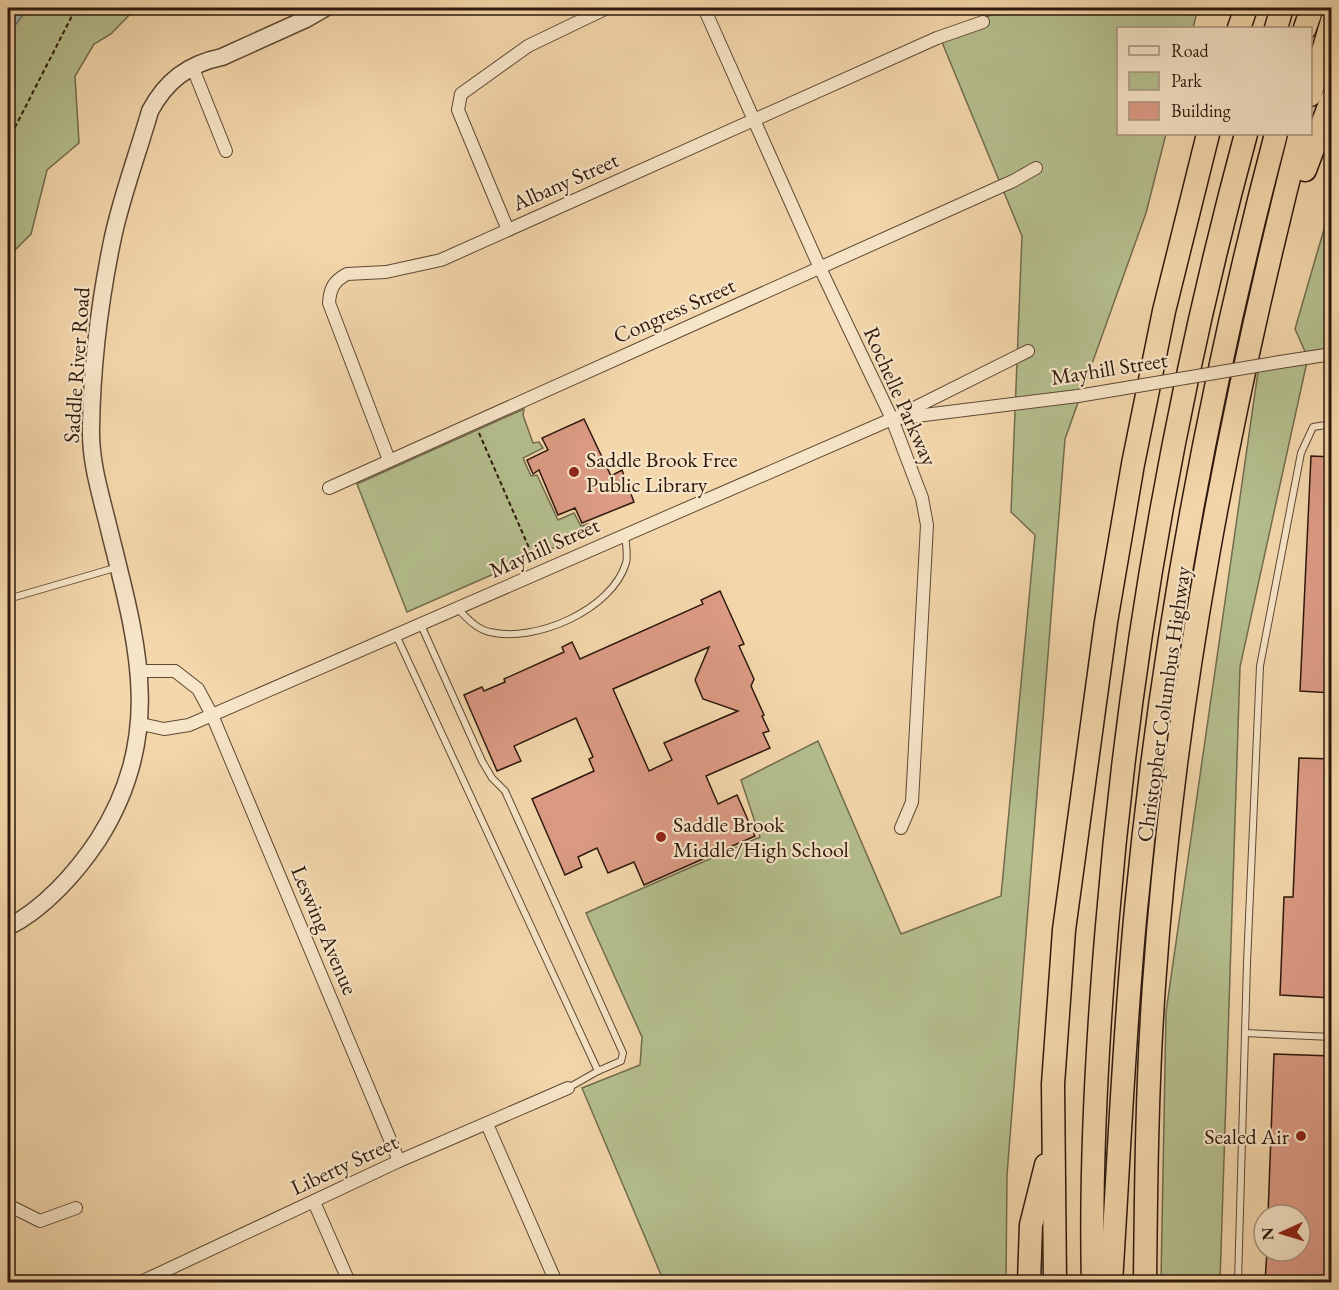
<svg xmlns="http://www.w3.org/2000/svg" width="1339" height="1290" font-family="'EB Garamond',serif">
<rect width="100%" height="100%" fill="#f3d7ab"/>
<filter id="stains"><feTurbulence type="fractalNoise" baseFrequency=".00333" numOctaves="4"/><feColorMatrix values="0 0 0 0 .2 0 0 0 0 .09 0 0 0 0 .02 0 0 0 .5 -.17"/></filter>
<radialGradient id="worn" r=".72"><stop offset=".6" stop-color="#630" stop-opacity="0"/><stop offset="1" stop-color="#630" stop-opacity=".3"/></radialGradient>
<g fill="#b5bf8e" stroke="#726c4e" stroke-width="1.5">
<path d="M8,8H136L111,34L94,44L75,76L79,143L47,170L31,234L13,252L8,270Z"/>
<path d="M1001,8H1198L1193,28H1118V134H1166L1146,213L1065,439L1007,1175L1006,1282H664L582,1088L640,1065L642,1037L586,913L760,837L741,780L818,741L901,934L1001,896L1035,535L1011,512L1022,236L939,35L1002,11Z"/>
<path d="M1331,205V353L1308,357L1240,667L1220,1282H1161L1166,1012L1259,365L1307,356L1295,329Z"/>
<path d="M524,409L523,415L533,443L539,442L543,448L523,458L531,476L537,475L558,520L574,513L581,526L588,524L592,531L407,612L357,484Z"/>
</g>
<path fill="#9eb7b3" stroke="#717771" stroke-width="1.5" d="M8,8H28L8,35Z"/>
<g fill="#dc9b85" stroke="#2e180d" stroke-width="1.5" fill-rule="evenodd">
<path d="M584,419L611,476L622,470L634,502L582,523L575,508L558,515L539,470L533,474L527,460L548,450L542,438Z"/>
<path d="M1311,456L1332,457V693L1300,691Z"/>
<path d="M720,591L744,644L739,646L754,679L751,686L764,715L762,716L769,731L763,733L770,748L706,776L718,804L737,795L755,836L644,885L634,862L608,873L597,848L578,857L582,867L565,875L532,799L594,771L589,759L593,757L576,718L514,746L521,761L497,771L464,695L482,687L484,691L505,682L504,679L564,652L562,647L572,642L580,659L703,604L701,600ZM709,647L695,680L703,699L738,711L664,743L672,760L649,771L613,689Z"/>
<path d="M1299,758L1332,759V998L1280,995L1284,897H1293Z"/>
<path d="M1274,1054L1332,1056V1282H1265L1267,1251H1300V1215H1268Z"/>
</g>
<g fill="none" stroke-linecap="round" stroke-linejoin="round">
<g stroke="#5f4834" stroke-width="8">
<g id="service">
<path d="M8,599L118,567"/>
<path d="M457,608C467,618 476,629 490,632C535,643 612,610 626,563C628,556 626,544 625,535"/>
<path d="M396,635L598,1071L621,1061L623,1053L505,791L492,778L482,761L421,625"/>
<path d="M1245,1033L1332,1037"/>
<path d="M568,1088L598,1071"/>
<path d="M1238,1282L1247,963L1260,666L1301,453L1313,427L1332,424"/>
</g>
</g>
<g stroke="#5f4834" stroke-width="14">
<g id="minor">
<path d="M704,8L820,268L892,419L922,498L927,525L912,802L901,828"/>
<path d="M192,66L226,151"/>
<path d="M508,230L458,110L461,94L528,46L607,8"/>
<path d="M1280,362L1332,354"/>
<path d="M900,415L1028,351"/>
<path d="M389,460L329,303C330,288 334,281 347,274L386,272L441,260L937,38L983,22"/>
<path d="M329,488L1013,181L1036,168"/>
<path d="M139,671H175L198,689L212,715L399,1161"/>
<path d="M141,724L164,729L189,725L892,419L1078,396"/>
<path d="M487,1124L556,1282"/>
<path d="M314,1202L349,1282"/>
<path d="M8,1205L40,1221L76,1208"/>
<path d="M141,1282L399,1161L568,1088"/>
</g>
</g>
<g stroke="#5f4834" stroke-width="19">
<path id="tertiary" d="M8,927C44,909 76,873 98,840C167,732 136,639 108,525C100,492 90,461 91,427C92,364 100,299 113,237C122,195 138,153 150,111C166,81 188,64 222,57L306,19L325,8"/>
</g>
<g stroke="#2e180d" stroke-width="25">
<g id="motorway">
<path d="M1239,28L1246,8"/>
<path d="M1276,28L1282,8"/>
<path d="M1305,28L1312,8"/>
<path d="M1310,95L1332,21"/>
<path d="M1305,170L1332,98"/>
<path d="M1029,1282L1031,1225L1046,1165"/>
<path d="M1055,1282L1053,1084L1064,930L1106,622L1133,464L1164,311L1208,134"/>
<path d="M1093,1282C1090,1164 1097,1044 1107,926C1129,659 1176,393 1246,134"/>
<path d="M1111,1282C1119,1158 1124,1033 1136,909C1161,647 1209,388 1276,134"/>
<path d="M1145,1282C1146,1183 1147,1084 1154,985C1174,696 1229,413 1300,134"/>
</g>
</g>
<g stroke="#2e180d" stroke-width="2" stroke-dasharray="4.5 3" stroke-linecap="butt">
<path d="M8,141L76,8"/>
<path d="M479,433L533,557"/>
</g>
<use href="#service" stroke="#f7e5c8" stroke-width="6"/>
<use href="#minor" stroke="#f7e5c8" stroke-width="12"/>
<use href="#tertiary" stroke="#f7e5c8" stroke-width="16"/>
<use href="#motorway" stroke="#f3d7ab" stroke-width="22"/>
<g stroke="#5f4834" stroke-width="14" stroke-linecap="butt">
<path id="minor-bridge" d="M1078,396L1280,362"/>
</g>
<use href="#minor-bridge" stroke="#f7e5c8" stroke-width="12"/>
</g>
<g fill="#8f2418" stroke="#f7e5c8" stroke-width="2">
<circle cx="574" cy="472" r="6"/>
<circle cx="661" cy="837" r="6"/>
<circle cx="1301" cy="1136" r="6"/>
</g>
<g text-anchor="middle" stroke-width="4.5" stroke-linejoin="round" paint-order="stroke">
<g font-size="22" fill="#2e180d" stroke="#f7e5c8">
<text transform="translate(565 181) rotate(-24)" y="8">Albany Street</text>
<text transform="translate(674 310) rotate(-24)" y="8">Congress Street</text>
<text transform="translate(76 365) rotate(-86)" y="8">Saddle River Road</text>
<text transform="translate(1109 368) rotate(-9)" y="8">Mayhill Street</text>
<text transform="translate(901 396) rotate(66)" y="8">Rochelle Parkway</text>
<text transform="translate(544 547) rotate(-24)" y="8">Mayhill Street</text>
<text transform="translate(1163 704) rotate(-82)" y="8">Christopher Columbus Highway</text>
<text transform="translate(325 930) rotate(67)" y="8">Leswing Avenue</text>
<text transform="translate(344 1164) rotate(-25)" y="8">Liberty Street</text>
</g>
<g font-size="22" fill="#2e180d" stroke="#f7e5c8" text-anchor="start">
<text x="586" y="467">Saddle Brook Free<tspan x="586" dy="25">Public Library</tspan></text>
<text x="673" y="832">Saddle Brook<tspan x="673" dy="25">Middle/High School</tspan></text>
<text x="1289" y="1144" text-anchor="end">Sealed Air</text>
</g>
</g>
<rect width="1339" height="1290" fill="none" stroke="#f3d7ab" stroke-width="30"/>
<rect x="9" y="9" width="1321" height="1272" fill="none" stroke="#2e180d" stroke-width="3"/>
<rect x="15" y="15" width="1309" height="1260" fill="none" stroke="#2e180d" stroke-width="1.5"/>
<rect x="1117" y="27" width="195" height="108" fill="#f7e5c8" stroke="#a7937d" stroke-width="1.5"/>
<rect x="1129" y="46" width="30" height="9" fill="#f7e5c8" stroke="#a7937d" stroke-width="1.5"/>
<text x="1171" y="57" font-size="18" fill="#2e180d">Road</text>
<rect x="1129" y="72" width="30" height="18" fill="#b5bf8e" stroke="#a7937d" stroke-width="1.5"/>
<text x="1171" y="87" font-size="18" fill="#2e180d">Park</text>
<rect x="1129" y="102" width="30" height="18" fill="#dc9b85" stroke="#a7937d" stroke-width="1.5"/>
<text x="1171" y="117" font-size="18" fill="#2e180d">Building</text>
<g transform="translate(1282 1233) rotate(266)"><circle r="28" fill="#f7e5c8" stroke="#a7937d" stroke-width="1.5"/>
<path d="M0-4.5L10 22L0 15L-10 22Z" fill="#8f2418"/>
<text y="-9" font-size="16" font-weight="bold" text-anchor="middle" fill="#2e180d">N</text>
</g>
<rect width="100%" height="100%" filter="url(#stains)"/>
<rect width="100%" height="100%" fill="url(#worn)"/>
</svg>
